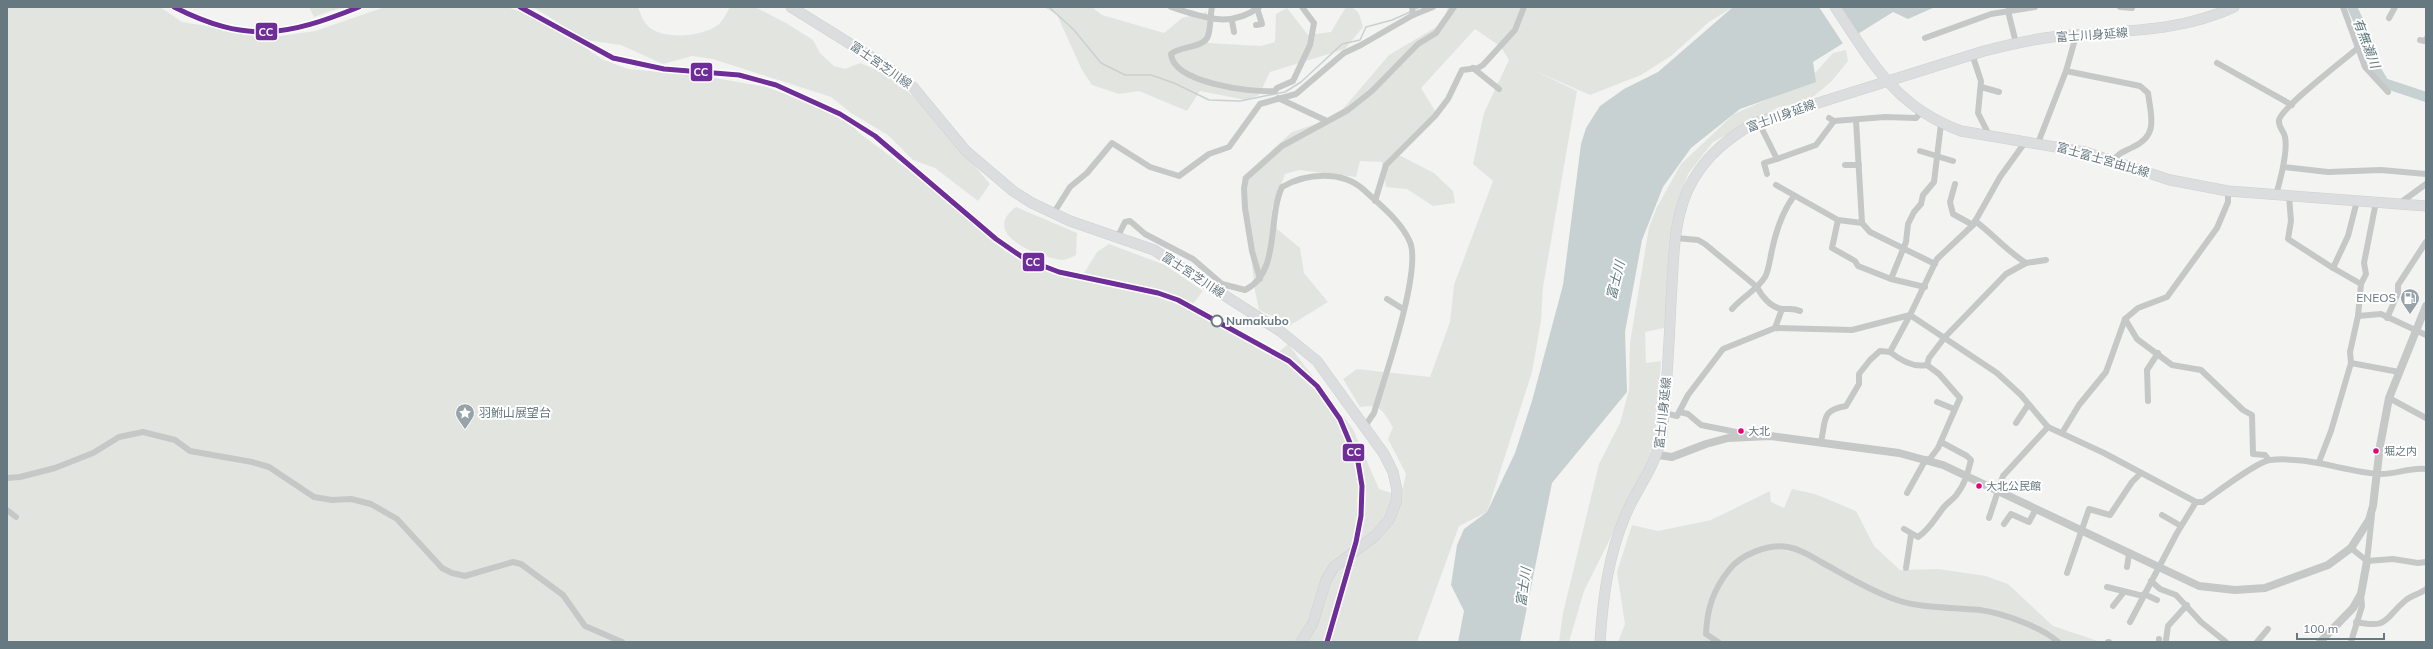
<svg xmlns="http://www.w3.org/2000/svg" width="2433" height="649" font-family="Mulish,'Noto Sans JP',sans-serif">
<rect width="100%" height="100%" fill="#f3f3f2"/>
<g fill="#e2e5df">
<path d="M7,7H160L182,22L274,37L315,31L385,7H507L540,19L604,60L628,69L703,76L767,87L847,118L858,132L914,174L1005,251L1031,265L1080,280L1097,252L1109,244L1165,265L1203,291L1188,310L1273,357L1288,344L1353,429L1379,489L1401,496L1406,474L1388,439L1393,427C1382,410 1381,404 1360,407L1343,379L1357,369L1430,377L1450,322L1454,285L1493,181L1473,164L1484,113L1509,60L1501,47L1475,29L1421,88L1437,114L1397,154L1434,173L1453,191L1455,203L1433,206L1407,189L1386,187L1382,162L1360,161L1356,177L1299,170L1285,174L1272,208L1277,229L1300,248L1304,273L1328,302L1289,326L1281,320L1259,310L1255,291L1242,177L1292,132L1336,117L1389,55L1443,23L1448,7H1733L1709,22L1671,56L1641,75L1590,95L1533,70L1577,91L1543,287L1541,321L1532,372L1487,512L1459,526L1417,642H7Z"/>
<path d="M309,7H342L314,17Z"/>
<path d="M533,7H638C640,12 642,19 646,24C660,41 702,37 718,25C723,21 727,12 730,7H755L786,23L813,40L820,53L834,66L845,69L860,63C916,83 953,141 990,184L978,201L935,168L913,160L888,135L851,113L831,97L713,59L692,56L663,64L621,45L586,40Z"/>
<path d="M1044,7H1092L1102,15L1164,33L1182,18L1207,12L1208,43L1261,46L1275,42L1276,14L1287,8L1308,35L1331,32L1346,7C1359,7 1360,16 1363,27L1345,49L1270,72L1259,95L1246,100L1200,91L1187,111L1139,91L1119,94L1092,85L1082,70L1057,15Z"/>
<path d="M1846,50L1848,61L1831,82L1808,101L1779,107L1713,142L1688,174L1677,206L1664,328L1645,332L1646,363L1661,361L1655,439L1646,467L1584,591L1569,642H1559L1563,613L1599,464L1620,423L1629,390L1630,343L1649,227L1657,207L1681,164L1734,114L1766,100L1816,72L1833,53Z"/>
<path d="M1016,207L1077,233L1076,255C1072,257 1066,260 1062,260C1038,257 979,234 1016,207Z"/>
<path d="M1792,489L1815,494L1856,511L1874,546L1900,570L1938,569L1986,576L2008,584L2053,626L2101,642H1618L1625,624L1617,572L1632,525L1658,531L1711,520L1770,491L1771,502L1784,508Z"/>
</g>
<path fill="#c8d1d2" d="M1733,7H1935L1908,19L1893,12L1813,62L1816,82L1740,109L1691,148L1663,187L1642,240L1625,332L1627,392L1552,483L1520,642H1458L1464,611L1451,585L1457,545L1464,529L1487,512L1515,453L1532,401L1563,285L1581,144L1586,128L1600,106L1624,89L1658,72Z"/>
<path fill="#f3f3f2" d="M1819,7H1835L1855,38L1844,45Z"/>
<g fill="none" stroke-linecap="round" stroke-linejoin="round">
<g stroke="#c8d1d2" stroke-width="1.5">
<path d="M1049,7L1074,30L1101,63L1125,75H1151L1174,83L1209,100L1240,101L1285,92L1301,82L1342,44L1360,40L1366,27L1392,20L1410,12"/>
<path d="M1415,9L1420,7"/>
</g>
<path stroke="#c8d1d2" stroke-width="10" d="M2352,7L2370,46L2374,66L2384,83L2426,97"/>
<g stroke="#cfd0d0" stroke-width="11">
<g id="primary">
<path d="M791,7L889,68L913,87L966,151L1013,191L1032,203L1070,221L1154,250L1280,331L1317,361L1384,454L1393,472L1397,490L1396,502L1389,520L1375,536L1334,567L1326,580L1313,623L1301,642"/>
<path d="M1835,7C1872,62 1895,107 1961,131L2085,152L2170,180L2228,191L2426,206"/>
<path d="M1600,642C1603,597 1608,556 1626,514C1639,484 1655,469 1662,434C1667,390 1669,345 1671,301C1674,261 1672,216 1693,180C1708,154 1729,138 1754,123L1984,51C2007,45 2029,40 2052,37C2115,30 2176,34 2234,7"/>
</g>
</g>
<g stroke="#c6c8c8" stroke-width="6">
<path d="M1171,7C1203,17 1230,29 1259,7"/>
<path d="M1212,7C1210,16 1211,27 1208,36C1204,48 1180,46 1171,54C1173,83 1252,93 1275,91L1277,88L1293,81L1310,45L1314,23L1302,7"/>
<path d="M1412,7L1413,15"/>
<path d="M2120,7L2132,8"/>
<path d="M2343,7L2365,67L2388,92"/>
<path d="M2008,11L2016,43"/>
<path d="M2389,18L2395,7"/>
<path d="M1232,21L1234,32"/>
<path d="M1256,25L1262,24L1257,8"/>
<path d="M1925,38L1991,14L2035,7"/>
<path d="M2420,40L2424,41L2426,39"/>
<path d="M1972,54L1981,81L1978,113L1990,137"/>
<path d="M2217,63L2292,105"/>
<path d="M1473,68L1499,89"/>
<path d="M2066,71L2140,86L2148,93C2151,116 2159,135 2133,147C2124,152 2119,152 2113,161"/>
<path d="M1981,87L1999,92"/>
<path d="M1278,98L1327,121"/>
<path d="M1829,118L1834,121L1885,117L1916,118L1921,112"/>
<path d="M1856,120L1862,223L1870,232L1935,264"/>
<path d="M1759,123L1777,159L1816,145L1834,121"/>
<path d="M2038,143L2066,71L2076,36"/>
<path d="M1920,151L1953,161"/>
<path d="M1845,165H1859"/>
<path d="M2284,167L2328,172L2381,170L2426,174"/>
<path d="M1767,174L1764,163L1777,159"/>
<path d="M1955,184L1950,202L1953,214L1973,225"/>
<path d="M1776,185L1838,220L1862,223"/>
<path d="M2276,195C2280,181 2288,151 2285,137C2284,131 2278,127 2279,120C2281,108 2345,59 2358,48"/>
<path d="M2289,196L2291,221L2288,239L2333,268L2361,284"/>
<path d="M1375,201L1386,165L1435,116L1448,99L1462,70L1478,68L1483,65L1515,30L1524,7"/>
<path d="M2400,203L2426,184"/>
<path d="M1053,214L1070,187L1087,173L1112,143L1150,167L1179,176L1209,154L1229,147L1260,104L1296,94L1344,53L1361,45L1413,15L1433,7"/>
<path d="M1838,220L1832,248L1855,261L1858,266L1891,279L1925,287"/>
<path d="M1975,221C1993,234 2007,251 2026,263L2046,260"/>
<path d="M1118,236L1125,222L1130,221L1145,234L1193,259L1222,284L1245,290C1281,272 1267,219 1282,187C1306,173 1342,170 1364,190C1380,205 1401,221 1410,242C1422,271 1384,379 1374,413L1365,426"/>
<path d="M1676,238L1698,240L1705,244L1757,287C1762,297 1772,309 1784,309C1790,309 1794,308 1800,311"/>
<path d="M2333,268L2348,236L2357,201"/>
<path d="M1260,279L1252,251L1245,208L1244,188L1246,178L1282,146L1348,110L1372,91L1418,44L1436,33L1454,7"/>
<path d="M1891,279L1906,242L1908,224L1914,212L1921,204L1923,195L1934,182L1941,124"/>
<path d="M1387,299L1403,309"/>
<path d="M1732,309C1742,297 1757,290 1765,277C1769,270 1770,258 1772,250C1776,231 1782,212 1794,196"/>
<path d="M2358,316L2381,314L2426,335"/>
<path d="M2387,318L2398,293V285L2426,242"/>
<path d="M2125,319L2137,339L2145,345L2172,365L2201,370L2243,410L2252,415L2253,454L2265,455L2269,460"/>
<path d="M1775,328L1782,309"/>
<path d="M2351,363L2399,372"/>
<path d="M1927,365L1929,358L1945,337L2006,274L2026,263"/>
<path d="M2389,398L2426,418"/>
<path d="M2148,401L2147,370L2158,353"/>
<path d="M1937,402L1954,409"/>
<path d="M1680,412L1688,414L1701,425L1751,435"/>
<path d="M1664,413L1677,416L1688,395L1723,349L1775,328L1852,330L1910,315L1937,259L1973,225L2000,177L2026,141"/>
<path d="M2016,423L2028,405"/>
<path d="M2062,433L2079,405L2106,372L2125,319L2138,308L2167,297L2217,228L2228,202V191"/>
<path d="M1821,442C1826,420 1821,410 1846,406L1859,384V374L1870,360L1880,351L1890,352"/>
<path d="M1929,460L1938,448L1960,398L1939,374L1927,365C1913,368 1900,360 1890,352L1910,315L1997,373L2021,395L2048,427L2104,453L2196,502H2203C2216,493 2258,461 2270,460C2307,456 2343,471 2378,474C2395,475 2409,467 2426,469"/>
<path d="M2319,462L2331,431L2351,363L2350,352L2358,316L2361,284L2366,274L2364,263L2376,202"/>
<path d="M7,478L20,477L55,468L93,453L119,437L143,432L175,440L190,451L252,462L269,467L314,497L332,500L351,499L371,504L397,519L442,568L452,573L465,576L513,562L521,564L563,595L585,626L622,642"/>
<path d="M1907,493L1926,459"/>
<path d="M7,510L16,517"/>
<path d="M2162,515L2181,526"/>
<path d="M1989,518L2003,476L2048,427"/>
<path d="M2004,524L2011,514L2029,522L2036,509"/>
<path d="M1904,529L1918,537C1930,529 1935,518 1944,507C1948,502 1954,499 1957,494C1965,484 1968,472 1971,460L1967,456L1941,442"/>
<path d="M2351,548L2367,561L2393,559L2418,563L2426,562"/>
<path d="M2367,561L2372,515"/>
<path d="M2127,567L2129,554"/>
<path d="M1906,568L1911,535"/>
<path d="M2067,573L2089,509L2110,515L2132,482L2141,473"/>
<path d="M2151,581L2160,589L2176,595L2201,622L2226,642"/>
<path d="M2107,587L2143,596"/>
<path d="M2144,594L2157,600"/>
<path d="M2113,606L2124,592"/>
<path d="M2130,622L2177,533L2196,502"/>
<path d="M2356,622C2390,629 2384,618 2406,600C2412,595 2420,594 2426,589"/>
<path d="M2159,639V642"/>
<path d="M2166,640L2168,626L2187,605"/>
<path d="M1718,642L1706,634C1707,609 1713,590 1729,570C1740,555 1769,543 1788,547C1800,549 1811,556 1821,562C1845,575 1870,591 1897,600C1924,609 1952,607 1980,610C2002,613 2042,627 2058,642"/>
<path d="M2108,642H2109"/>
<path d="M2257,642L2268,629"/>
<path d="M2351,642L2362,606L2361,594"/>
</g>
<g stroke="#c6c8c8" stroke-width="8">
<path d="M1658,455L1672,457L1706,444L1728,438L1770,436L1899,453L1943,465L2199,586L2235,590L2265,588L2328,565L2351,548L2369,520L2373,506L2380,446L2389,398L2426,306"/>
<path d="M2320,642L2353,608L2361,594L2367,561"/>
</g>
<use href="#primary" stroke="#dcddde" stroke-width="10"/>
<g stroke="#fff" stroke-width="8">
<g id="rail-1">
<path d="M174,7C247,44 287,36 359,7"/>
<path d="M520,7L613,58L664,69L739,75L776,85L840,114L875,136L996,239L1025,259L1059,272L1158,293L1178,300L1289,361L1317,386L1340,419L1358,462L1362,486L1361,516L1356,542L1327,642"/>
</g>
</g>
<use href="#rail-1" stroke="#6f2d98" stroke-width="5"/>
</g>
<defs>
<g id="fuel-pin" transform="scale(1)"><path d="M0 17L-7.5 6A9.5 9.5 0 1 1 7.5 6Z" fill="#97a3a8" stroke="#fff"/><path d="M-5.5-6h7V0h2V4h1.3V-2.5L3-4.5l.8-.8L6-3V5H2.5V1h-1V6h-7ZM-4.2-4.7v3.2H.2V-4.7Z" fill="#fff"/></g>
<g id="sight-pin" transform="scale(1)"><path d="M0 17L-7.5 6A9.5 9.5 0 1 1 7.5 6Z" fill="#97a3a8" stroke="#fff"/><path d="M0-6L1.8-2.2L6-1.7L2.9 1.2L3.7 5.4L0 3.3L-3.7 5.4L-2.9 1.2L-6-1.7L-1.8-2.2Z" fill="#fff"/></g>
</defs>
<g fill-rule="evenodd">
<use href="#fuel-pin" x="2410" y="298"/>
<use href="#sight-pin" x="465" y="413"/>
</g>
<circle fill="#fff" stroke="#667880" stroke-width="2" cx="1217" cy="321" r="5.5"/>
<g fill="#e5007d" stroke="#fff" stroke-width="1.5">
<circle cx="1741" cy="431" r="3.5"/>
<circle cx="2376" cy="451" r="3.5"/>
<circle cx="1979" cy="486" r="3.5"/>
</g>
<g text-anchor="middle" stroke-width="4" stroke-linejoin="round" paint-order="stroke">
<g font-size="11" fill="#667880" stroke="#fff" text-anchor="start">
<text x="1748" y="435">大北</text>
<text x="2384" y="455">堀之内</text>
<text x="1986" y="490">大北公民館</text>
</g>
<g font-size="12" fill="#667880" stroke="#fff">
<text transform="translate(2092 35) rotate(-4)" y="4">富士川身延線</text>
<text transform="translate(881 65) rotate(35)" y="4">富士宮芝川線</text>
<text transform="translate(1781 116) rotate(-20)" y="4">富士川身延線</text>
<text transform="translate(2103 160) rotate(16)" y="4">富士富士宮由比線</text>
<text transform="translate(1193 275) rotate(33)" y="4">富士宮芝川線</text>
<text transform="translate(1663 413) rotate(-84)" y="4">富士川身延線</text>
</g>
<g font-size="12" fill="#667880" stroke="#fff" text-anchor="end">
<text x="2396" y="302">ENEOS</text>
<text x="479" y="417" text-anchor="start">羽鮒山展望台</text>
</g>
<g font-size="12" font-weight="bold" fill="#667880" stroke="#fff" text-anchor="start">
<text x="1226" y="325">Numakubo</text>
</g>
<g font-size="13" font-style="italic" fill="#627a7d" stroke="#fff">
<text transform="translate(2367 43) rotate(69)" y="5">有無瀬川</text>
<text transform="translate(1615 280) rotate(-76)" y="5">富士川</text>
<text transform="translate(1523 587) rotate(-82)" y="5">富士川</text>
</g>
</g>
<g stroke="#fff" stroke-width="1.5">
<rect x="255" y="22" width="23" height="19" rx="4" fill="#6f2d98"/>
<rect x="690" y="62" width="23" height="20" rx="4" fill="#6f2d98"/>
<rect x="1022" y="252" width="23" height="20" rx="4" fill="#6f2d98"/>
<rect x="1342" y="443" width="23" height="19" rx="4" fill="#6f2d98"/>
</g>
<g font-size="11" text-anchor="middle" font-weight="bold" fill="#fff">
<text x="266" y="36">CC</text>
<text x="701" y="76">CC</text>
<text x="1033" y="266">CC</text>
<text x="1354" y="456">CC</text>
</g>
<rect width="2433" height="649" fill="none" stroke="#667880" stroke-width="16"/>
<path d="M2297 633v6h87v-6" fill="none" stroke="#667880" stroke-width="2"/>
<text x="2303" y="633" font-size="12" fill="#667880" stroke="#ffffff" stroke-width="3" paint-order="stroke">100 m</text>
</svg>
